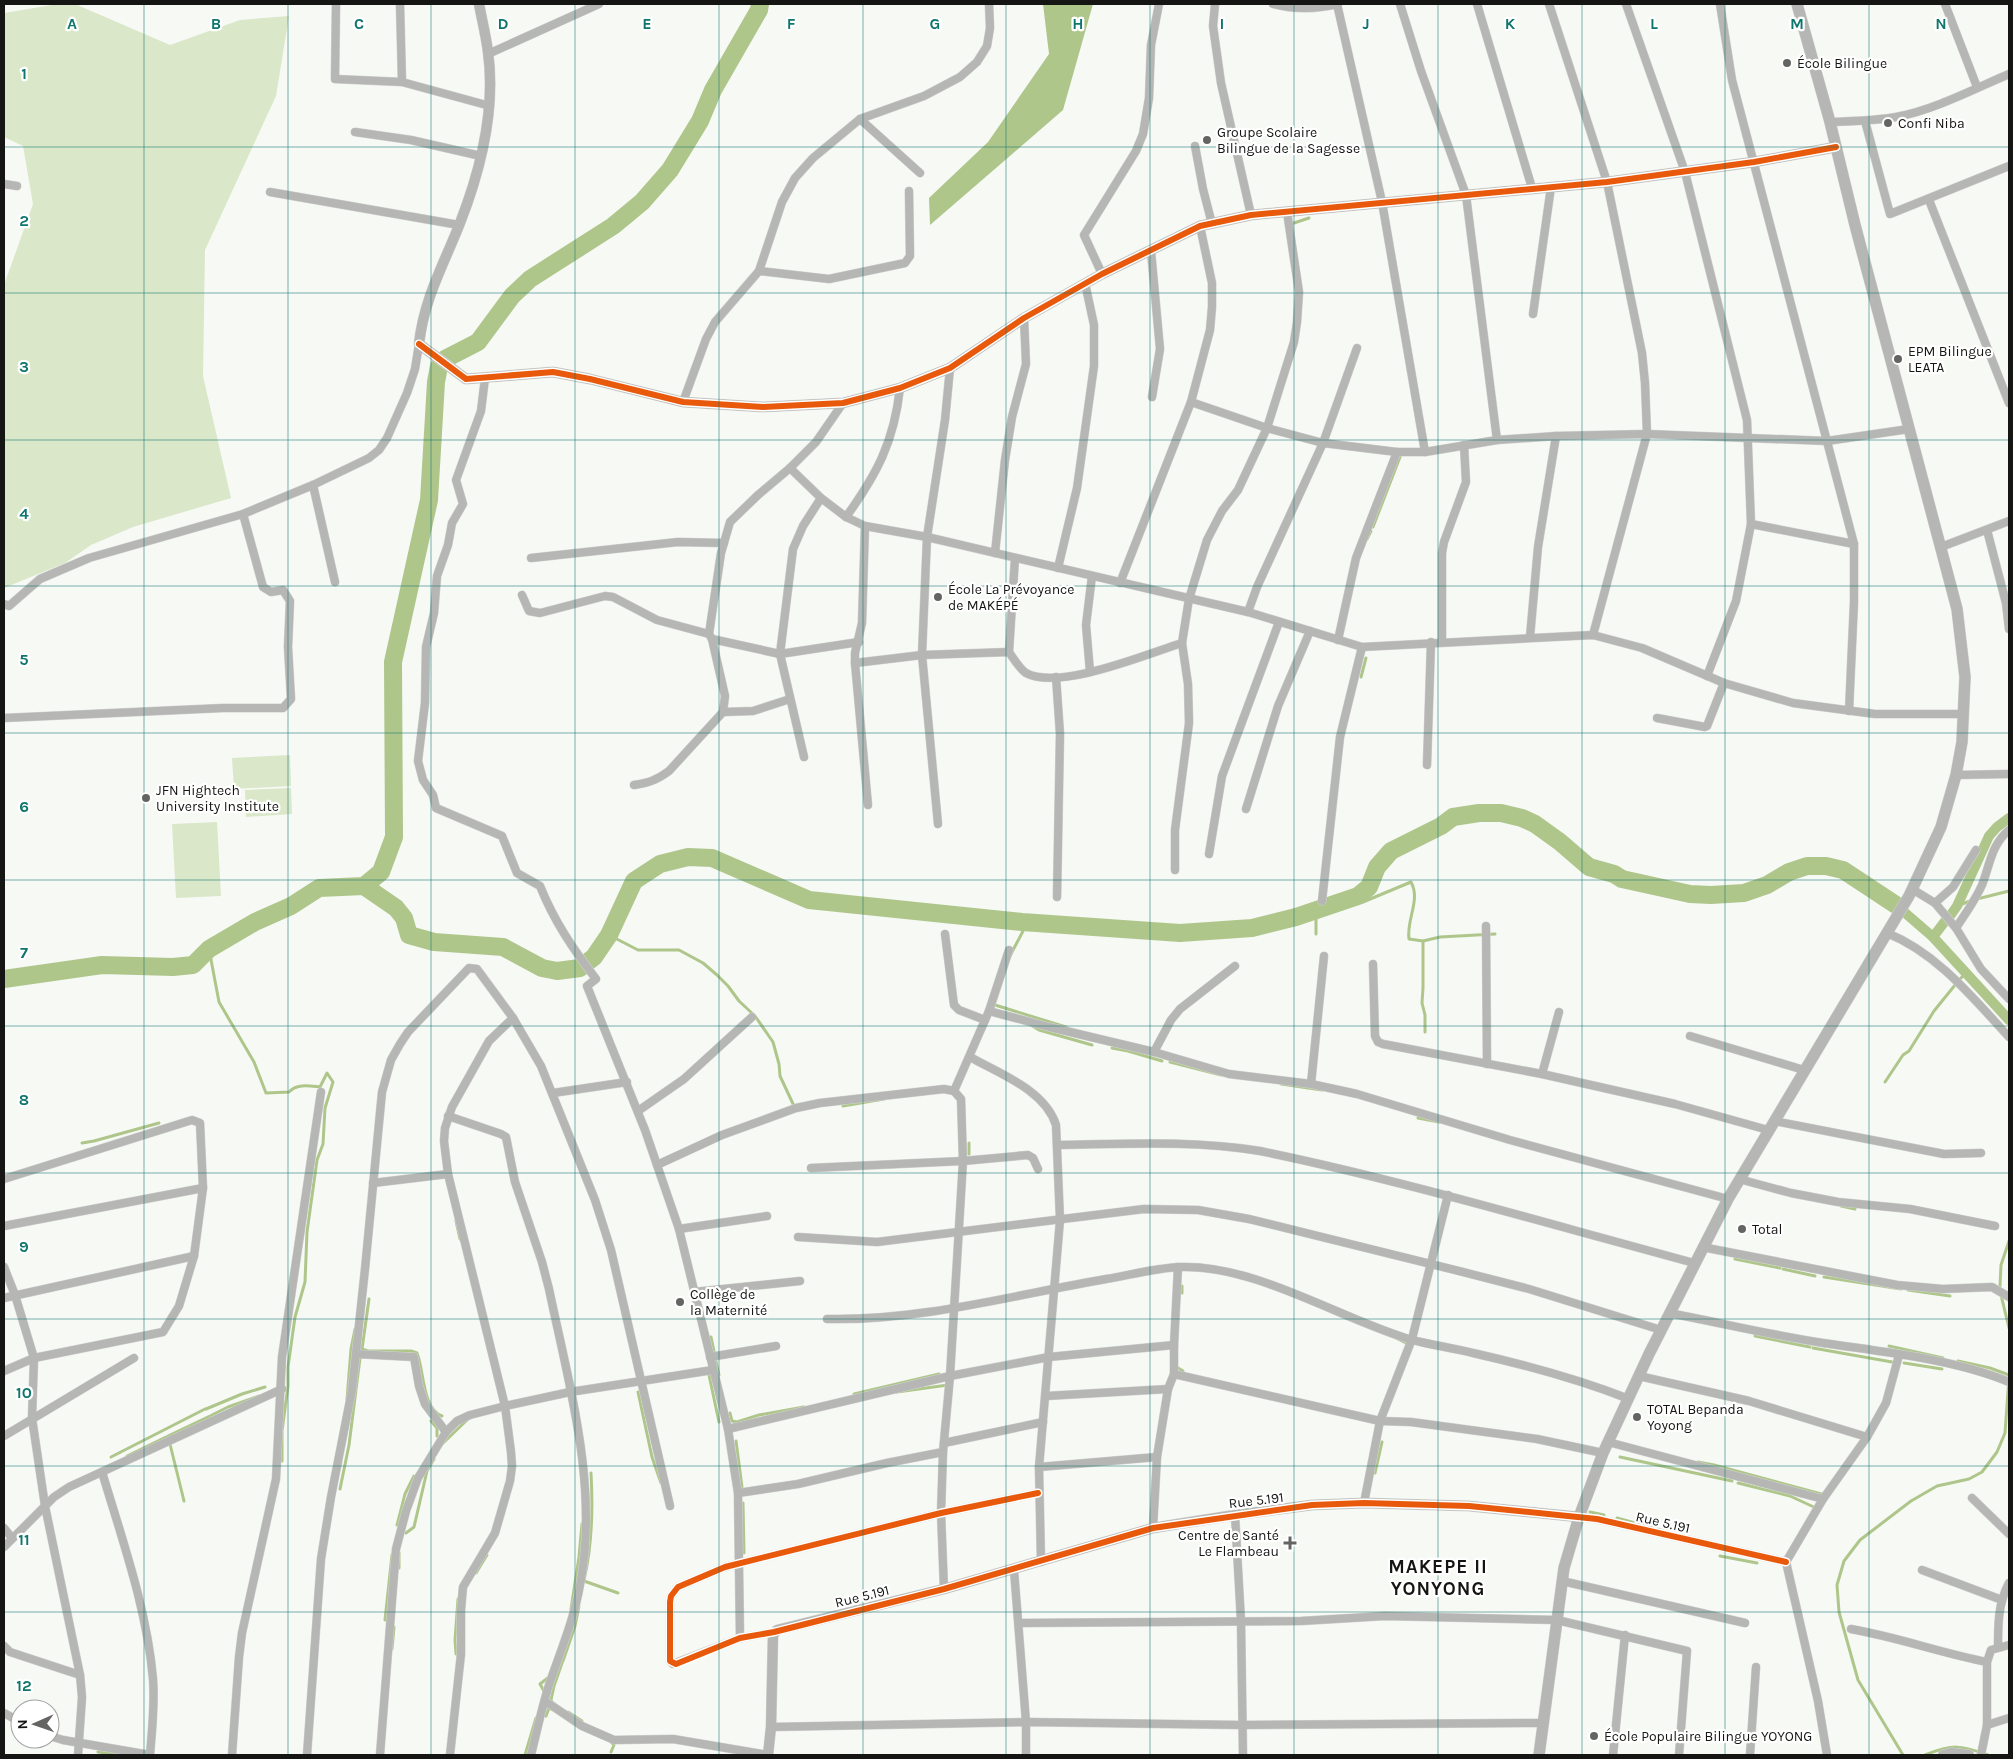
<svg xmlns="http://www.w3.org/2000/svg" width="2013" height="1759" font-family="Karla,sans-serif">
<rect width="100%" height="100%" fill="#f7f9f5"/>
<g fill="#dae7c8">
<path d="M58,4H75L170,45L240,20L289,16L276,96L205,250L203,376L231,498L133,527L91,545L65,563L4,588V285L33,204L23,146L4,137V13Z"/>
<path d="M290,755L291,786L234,789L232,758Z"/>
<path d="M291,788L292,814L246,817L245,790Z"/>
<path d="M217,822L221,896L176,898L172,824Z"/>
</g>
<path fill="#afc68b" d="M1043,4H1093L1063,110L930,225L929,198L988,142L1049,54Z"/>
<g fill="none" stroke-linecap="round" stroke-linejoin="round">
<g stroke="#afc68b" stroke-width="3">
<path d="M1291,224L1309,218"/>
<path d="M1373,527L1400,457"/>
<path d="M1367,539L1371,531"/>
<path d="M1361,677L1366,658"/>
<path d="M1352,899L1363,902L1411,882C1421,900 1406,920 1409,939L1423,941L1440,937L1495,934"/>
<path d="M1977,899L2009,891"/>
<path d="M1957,906L1970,901"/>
<path d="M1314,911L1316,917V934"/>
<path d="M609,935L638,950H679L703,963L717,975L728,986L739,1001L755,1016L773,1042L779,1064L780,1076L794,1106"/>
<path d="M1423,941V988L1422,1003L1425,1015V1032"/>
<path d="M209,949L219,1002L254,1062L266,1093L289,1092C297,1083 310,1086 320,1087L327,1073L333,1082L325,1108L323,1144L317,1160L307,1232L305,1282L295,1317L288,1367V1386L282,1431V1461"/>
<path d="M1010,956L1023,931L1022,922"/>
<path d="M1960,979L1966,973"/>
<path d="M995,1005L1066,1027"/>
<path d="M1031,1025L1039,1030L1092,1045"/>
<path d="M1112,1048L1128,1051L1162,1061"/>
<path d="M1170,1062L1221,1075"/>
<path d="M1885,1082L1903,1055L1909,1051L1934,1011L1955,985"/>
<path d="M1281,1084L1322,1090"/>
<path d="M843,1106L884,1099"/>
<path d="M1418,1118L1439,1122"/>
<path d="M82,1143L94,1141L159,1123"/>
<path d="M969,1143V1154"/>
<path d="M1841,1206L1855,1209"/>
<path d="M456,1221L460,1239"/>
<path d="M1735,1259L1780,1268"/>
<path d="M1783,1269L1815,1276"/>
<path d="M1824,1277L1901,1289"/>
<path d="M2000,1286L2001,1265L2009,1241"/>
<path d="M1908,1290L1950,1296"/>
<path d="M1182,1293V1286"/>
<path d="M2001,1295L2009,1328"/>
<path d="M369,1299L362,1349L368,1351H411L417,1353C424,1369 422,1409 442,1416"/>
<path d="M1755,1336L1810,1347"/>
<path d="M711,1337L715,1356"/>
<path d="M1396,1338L1406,1343"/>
<path d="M1889,1346L1943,1358"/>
<path d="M1813,1348L1892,1362"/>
<path d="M715,1357L719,1375"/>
<path d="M1958,1361L1990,1368L2009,1375"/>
<path d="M1904,1363L1942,1369"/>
<path d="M1175,1366L1183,1371"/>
<path d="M709,1375L719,1422"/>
<path d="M638,1392L652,1457L661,1483"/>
<path d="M897,1392L948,1385"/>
<path d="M854,1394L939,1374"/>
<path d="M347,1399L351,1349L355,1329"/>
<path d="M206,1409L242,1394L265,1387"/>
<path d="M730,1413L732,1421L737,1422L759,1415L804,1407"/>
<path d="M212,1415L228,1407L259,1396"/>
<path d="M431,1421L437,1428V1436"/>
<path d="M736,1441L742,1487"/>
<path d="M441,1445L467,1420"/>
<path d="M127,1456L166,1437"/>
<path d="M111,1457L205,1409"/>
<path d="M1620,1457L1732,1481"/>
<path d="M1698,1462L1714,1465L1825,1495"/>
<path d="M1375,1473L1382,1442"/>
<path d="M1738,1483L1790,1496L1816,1508"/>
<path d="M340,1489L349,1445L360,1358L364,1357"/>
<path d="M184,1501L168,1436L210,1416"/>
<path d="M743,1503L744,1553"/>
<path d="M1590,1512L1604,1515"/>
<path d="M1617,1518L1664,1531"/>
<path d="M397,1525L405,1494L414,1476"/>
<path d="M406,1533L414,1527L427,1471L434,1459"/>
<path d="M1720,1556L1757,1563"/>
<path d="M399,1568V1553"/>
<path d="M476,1573L487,1555"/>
<path d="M584,1580C592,1546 593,1508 591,1473"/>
<path d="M584,1581L618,1593"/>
<path d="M571,1609L579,1557L582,1524H584"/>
<path d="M385,1620L392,1555"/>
<path d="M392,1649L394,1627"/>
<path d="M456,1654L455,1640L458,1599"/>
<path d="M563,1661L575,1626L579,1606"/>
<path d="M545,1693L540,1684L549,1677"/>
<path d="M552,1702L551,1700L554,1686L562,1663"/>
<path d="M568,1712L582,1721"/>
<path d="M546,1716L549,1708L551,1709"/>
<path d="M98,1752L123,1755"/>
<path d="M611,1752L614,1745L611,1742"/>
<path d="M525,1755L536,1718"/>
<path d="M1903,1755L1858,1680L1839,1612L1837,1585L1844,1561L1860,1540L1911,1501L1937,1486L1969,1479L1982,1472L1997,1452L2005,1433L2009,1377"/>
<path d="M1925,1755C1953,1744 1960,1745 1988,1755"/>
</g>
<g stroke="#afc68b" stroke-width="10">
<path d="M1896,905L1933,937L2009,1020"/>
<path d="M1950,916L1957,906L1989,836L1997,827L2009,818"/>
<path d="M1933,937L1946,920"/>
</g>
<g stroke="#afc68b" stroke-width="18">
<path d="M364,886L396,908L404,918L409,935L434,942L503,947L542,968L557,971L580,968L594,957L609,935L634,881L660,864L688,857L712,858L809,900L1022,922L1180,933L1252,928L1296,917L1358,896L1369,887L1377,867L1391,851L1441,826L1453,817L1479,813H1501L1522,818L1535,824L1560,842L1589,867L1614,874L1622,879L1690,894L1711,895L1744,893L1767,885L1789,872L1807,866H1826L1843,870L1896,905"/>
<path d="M4,979L102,965L173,967L193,965L209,949L255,922L291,906L319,888L364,886L381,872L394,837L393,662L429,500L436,382L439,366L445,359L478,342L512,296L530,279L613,226L642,202L670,170L700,121L713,90L759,10L760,4"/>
</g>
<g stroke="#d3d4d2" stroke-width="9">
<g id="minor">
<path d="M336,4L335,79L402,82L490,106"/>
<path d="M400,4L402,82"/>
<path d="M1215,4L1213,26L1221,83L1251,215"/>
<path d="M1273,4C1295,10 1316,9 1338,4"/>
<path d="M1337,4L1382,202L1425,452"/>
<path d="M1400,4L1421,71L1466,195L1497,440"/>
<path d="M1477,4L1532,188"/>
<path d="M1549,4L1607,182L1642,353L1645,383L1647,434L1593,635"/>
<path d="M1626,4L1685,172L1747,420L1751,524L1736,601L1707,676"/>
<path d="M1720,4L1732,80L1854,544V602L1849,711"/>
<path d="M1945,4L1977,87"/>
<path d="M488,54L599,4"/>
<path d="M860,119L920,173"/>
<path d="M1865,121L1890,214L2009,166"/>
<path d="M1830,122C1852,121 1874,121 1896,117C1934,110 1974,89 2009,74"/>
<path d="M355,132L411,140L481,156"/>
<path d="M1195,146L1203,189L1212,224"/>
<path d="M4,184L17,186"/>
<path d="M270,192L459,225"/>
<path d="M1929,200L2009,403"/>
<path d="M1151,251L1160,349L1152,397"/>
<path d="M759,271L829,279L905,263L910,256L909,191"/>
<path d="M1102,274L1084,235L1136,151L1143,134L1149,98L1151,45L1159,4"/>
<path d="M1533,314L1551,187"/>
<path d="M485,378L481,411L456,480L463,504L452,523L448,545L437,576L434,613L426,647L425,703L418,761L423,780L433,795L436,808L502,836L517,873L540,886C554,921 573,949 596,979L587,986L645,1130L679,1229L728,1429L738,1493L740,1638"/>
<path d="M683,402L706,339L715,322L759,271L782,202L795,178L813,158L860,119L924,96L960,77L977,62L987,46L990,28L989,4"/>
<path d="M1191,402L1267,428L1323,443L1397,452H1425L1497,440L1556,436L1647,434L1827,441L1909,429"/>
<path d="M790,468L821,498L846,517L865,526L927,537L1248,612L1362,647L1593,635L1642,648L1724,683L1793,703L1875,714H1964"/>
<path d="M313,485L335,582"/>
<path d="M846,517C877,474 894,442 900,388"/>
<path d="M1751,524L1854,544"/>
<path d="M865,526L862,623L855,653V663L868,805"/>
<path d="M1987,530L2006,603L2009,629"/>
<path d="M1941,547L2009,521"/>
<path d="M995,553L1005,460L1012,417L1026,364L1024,318"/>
<path d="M531,558L678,542L724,543"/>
<path d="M1058,568L1077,488L1094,366V325L1085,283"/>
<path d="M1120,583L1191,402L1210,330L1212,307V283L1200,226"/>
<path d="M522,595L529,611L540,613L605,596L613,597L657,620L709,634"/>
<path d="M4,604L9,606L40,579L89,558L243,514L313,485L369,458L379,450L387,438L407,393L415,369L419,344"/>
<path d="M1248,612L1257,587L1323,443L1357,348"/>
<path d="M1530,637L1538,547L1556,436"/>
<path d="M712,639L780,654L859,642"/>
<path d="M1338,640L1356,558L1397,452"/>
<path d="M1442,642V553L1444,542L1466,482L1464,445"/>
<path d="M1009,652L1015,558"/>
<path d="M855,663L922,655L1009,652C1014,659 1019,668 1026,673C1059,691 1147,654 1182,643"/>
<path d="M1090,672L1086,625L1092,576"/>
<path d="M1056,677L1060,734L1057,897"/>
<path d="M723,712L753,711L790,699"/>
<path d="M4,718L223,708H283L291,699L288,647L290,601L283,590L271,592L263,587L243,514"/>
<path d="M1657,718L1705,727L1707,726L1724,683"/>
<path d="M804,757L780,654L793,549L803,526L821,498"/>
<path d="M1427,765L1431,642"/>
<path d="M1956,775L2009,774"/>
<path d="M634,785C648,783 657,780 669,771L723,712L725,696L712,639L709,634L721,553L730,522L758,495L790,468L816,442L843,403"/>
<path d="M1246,809L1278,706L1310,631"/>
<path d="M938,824L922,655L927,537L945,420L950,368"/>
<path d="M1209,854L1222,776L1279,622"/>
<path d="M1175,870V830L1189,723L1188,684L1182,643L1189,599L1207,540L1222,511L1238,490L1267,428L1294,342L1297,322L1299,292L1287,212"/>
<path d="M1912,889L1935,903L1956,928L1981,969L2009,999"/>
<path d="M1322,901L1340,737L1362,647"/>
<path d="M1935,903L1953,887L1976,850"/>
<path d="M1486,926L1487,1064"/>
<path d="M1956,928C1965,914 1975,901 1982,885C1990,865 1991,845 2009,830"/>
<path d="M1887,933C1937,953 1973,998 2009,1037"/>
<path d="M945,934L954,1005L959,1010L985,1020"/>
<path d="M1373,964L1375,1036L1378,1042L1383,1044L1542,1074L1675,1104L1768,1130"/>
<path d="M989,1011L1049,1027L1154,1052L1229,1074L1311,1084L1357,1094L1510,1140L1728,1199"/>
<path d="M1690,1036L1804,1070"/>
<path d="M1154,1052L1171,1020L1180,1009L1235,966"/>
<path d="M970,1057C1000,1074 1045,1090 1056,1125L1060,1220L1039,1467L1041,1562"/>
<path d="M1542,1074L1559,1012"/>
<path d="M1311,1084L1324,956"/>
<path d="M954,1091L989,1011L1009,950"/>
<path d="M553,1093L627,1082"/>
<path d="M638,1111L684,1079L752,1017"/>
<path d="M448,1116L501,1134L506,1137L515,1182L542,1262L549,1289C569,1385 599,1487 580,1585C574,1619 561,1650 550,1682C542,1706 537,1731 531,1755"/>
<path d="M1774,1121L1944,1154L1981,1153"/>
<path d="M1058,1145C1126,1144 1193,1140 1260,1151C1367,1173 1472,1202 1577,1231C1616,1242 1655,1252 1694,1263"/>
<path d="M657,1165L722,1135L796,1108L820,1103L944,1089L954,1091L961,1099L963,1161L1028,1155L1033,1158L1038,1169"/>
<path d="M811,1168L963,1161L950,1376L943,1452L941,1513L944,1589"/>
<path d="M4,1179L192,1120L200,1123L203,1188L194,1256L179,1306L163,1332L34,1358L4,1371"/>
<path d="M1739,1179L1791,1193L1838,1202L1910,1209L1995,1226"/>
<path d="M373,1183L448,1174"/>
<path d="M4,1226L203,1188"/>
<path d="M679,1229L767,1216"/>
<path d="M798,1237L877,1242L1144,1209L1198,1210L1249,1219L1459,1271L1529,1289L1661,1330"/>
<path d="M1702,1247L1897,1285L1943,1289L1992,1287L2009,1297"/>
<path d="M4,1267L15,1295L34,1358L32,1418L45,1506L80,1675L82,1697L78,1755"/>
<path d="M694,1292L800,1281"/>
<path d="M4,1298L194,1256"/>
<path d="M1669,1313C1721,1323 1771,1335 1823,1343C1883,1352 1954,1359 2009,1382"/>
<path d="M827,1319C922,1321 1013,1295 1106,1279C1130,1275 1156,1268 1180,1267C1255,1264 1340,1319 1412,1340C1432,1345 1453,1348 1473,1353C1526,1365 1578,1379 1629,1399"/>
<path d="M1174,1345L1178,1267"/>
<path d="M356,1354L414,1357L419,1386L425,1404L446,1432"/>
<path d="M710,1357L776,1346"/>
<path d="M1174,1374L1380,1421L1411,1422L1537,1439L1603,1453"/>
<path d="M1639,1376L1749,1401L1867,1437"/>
<path d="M1046,1396L1168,1389"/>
<path d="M728,1429L950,1376L1049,1357L1174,1345V1374L1168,1389L1157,1457L1153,1528"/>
<path d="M4,1436L134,1358"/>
<path d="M1608,1442L1823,1499"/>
<path d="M944,1443L1043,1422"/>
<path d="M1039,1467L1157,1457"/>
<path d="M102,1472C122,1539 147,1609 153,1679C155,1705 152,1730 150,1755"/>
<path d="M738,1493L798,1484L887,1463L943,1452"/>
<path d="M1972,1498L2009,1534"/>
<path d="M1364,1503L1380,1421L1412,1339L1448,1195"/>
<path d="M1235,1515L1241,1621L1243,1755"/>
<path d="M1579,1517L1597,1519L1786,1562"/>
<path d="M4,1528L12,1538"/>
<path d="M4,1547L54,1497L69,1487L282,1389"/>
<path d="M1014,1570L1026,1722V1755"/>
<path d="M1922,1570L2002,1600"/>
<path d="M1562,1581L1745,1623"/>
<path d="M1019,1623L1301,1621L1385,1616L1557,1620L1687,1651L1679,1755"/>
<path d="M1851,1629C1897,1637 1941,1653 1987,1662"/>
<path d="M774,1632L740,1638L673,1664L670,1661V1602L671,1596L678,1587L725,1567L941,1513L1038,1493"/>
<path d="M4,1646L10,1652L80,1675"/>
<path d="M1998,1647C1998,1625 1998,1603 2009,1583"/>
<path d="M545,1701L582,1726L614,1740L673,1739L768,1755"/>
<path d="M4,1713L20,1722"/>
<path d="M1987,1725L2009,1718"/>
<path d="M771,1727L1026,1722L1242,1725L1542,1723"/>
<path d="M50,1736L63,1740L150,1755"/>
<path d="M232,1755L239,1657L242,1633L276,1479L282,1357L321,1092"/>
<path d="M307,1755L321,1559L331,1497L352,1390L365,1269L382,1092L391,1060L400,1044L408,1032L469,968L477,969L513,1018L541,1066L595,1200L611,1250L670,1506"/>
<path d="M380,1755L396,1549L406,1511L418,1478L446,1432L457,1421L470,1415L505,1406L570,1392L713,1370"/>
<path d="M450,1755L461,1654V1610L463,1587L495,1533L510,1481L512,1466L511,1452L505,1406L448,1174L444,1141L445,1128L452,1107L489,1041L513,1018"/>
<path d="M1613,1755L1625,1635"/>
<path d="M1750,1755L1756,1667"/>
<path d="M1827,1755L1818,1701L1786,1562L1823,1499L1867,1437L1886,1403L1899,1355"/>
<path d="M1981,1755L1987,1725V1662L1991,1650L2009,1645"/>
</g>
</g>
<g stroke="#d3d4d2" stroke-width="11">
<g id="tertiary">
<path d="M479,4C482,20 486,36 488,52C496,110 481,169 460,223C444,264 424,298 419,344L466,379L553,372L590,379L683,402L763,407L843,403L900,388L950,368L1024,318L1102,274L1200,226L1251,215L1607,182L1754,162L1836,147"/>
<path d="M768,1755L771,1727L773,1635L777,1630L944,1589L1153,1528L1235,1515L1312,1505L1364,1503L1469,1506L1579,1517"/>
<path d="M1943,1755L1951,1753L1969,1755"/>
</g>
</g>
<g stroke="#d3d4d2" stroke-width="12">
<path id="secondary" d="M1539,1755L1564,1568L1579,1517L1603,1453L1649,1354L1728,1199L1909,896L1941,827L1956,775L1962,742L1965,677L1957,609L1855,225L1830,122L1797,4"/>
</g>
<use href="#minor" stroke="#b6b7b5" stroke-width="8"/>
<use href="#tertiary" stroke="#b6b7b5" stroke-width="10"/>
<use href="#secondary" stroke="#b6b6b4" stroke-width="11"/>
<g stroke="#fff" stroke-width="9">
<g id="cycleway">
<path d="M419,344L466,379L553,372L590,379L683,402L763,407L843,403L900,388L950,368L1024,318L1102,274L1200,226L1251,215L1607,182L1754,162L1836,147"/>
<path d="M1038,1493L941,1513L725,1567L678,1587L671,1596L670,1602V1661L676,1664L740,1638L774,1632L944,1589L1153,1528L1312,1505L1364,1503L1469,1506L1597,1519L1786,1562"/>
</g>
</g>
<use href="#cycleway" stroke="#e8590c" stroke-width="6"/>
</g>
<path fill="none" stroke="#0f766e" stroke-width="1" stroke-opacity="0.55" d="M144,4V1755M288,4V1755M431,4V1755M575,4V1755M719,4V1755M863,4V1755M1006,4V1755M1150,4V1755M1294,4V1755M1438,4V1755M1582,4V1755M1725,4V1755M1869,4V1755M4,147H2009M4,293H2009M4,440H2009M4,586H2009M4,733H2009M4,880H2009M4,1026H2009M4,1173H2009M4,1319H2009M4,1466H2009M4,1612H2009"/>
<g fill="#646563" stroke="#fff" stroke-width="2">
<circle cx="1787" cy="63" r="5"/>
<circle cx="1888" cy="123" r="5"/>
<circle cx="1207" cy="140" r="5"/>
<circle cx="1898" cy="359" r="5"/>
<circle cx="938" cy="597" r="5"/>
<circle cx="146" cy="798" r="5"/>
<circle cx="1742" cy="1229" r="5"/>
<circle cx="680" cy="1302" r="5"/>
<circle cx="1637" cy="1417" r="5"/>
<path d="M1287.5 1535.5h5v5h5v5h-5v5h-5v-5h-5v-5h5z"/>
<circle cx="1594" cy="1736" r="5"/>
</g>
<g text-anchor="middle" stroke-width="4.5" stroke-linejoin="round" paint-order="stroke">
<g font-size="14" fill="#151614" stroke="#fff" text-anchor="start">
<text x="1797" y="68">École Bilingue</text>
<text x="1898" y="128">Confi Niba</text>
<text x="1217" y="137">Groupe Scolaire<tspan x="1217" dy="16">Bilingue de la Sagesse</tspan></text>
<text x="1908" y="356">EPM Bilingue<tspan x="1908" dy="16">LEATA</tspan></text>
<text x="948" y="594">École La Prévoyance<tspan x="948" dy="16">de MAKÉPÉ</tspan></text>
<text x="156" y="795">JFN Hightech<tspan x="156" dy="16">University Institute</tspan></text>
<text x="1752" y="1234">Total</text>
<text x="690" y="1299">Collège de<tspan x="690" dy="16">la Maternité</tspan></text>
<text x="1647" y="1414">TOTAL Bepanda<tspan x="1647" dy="16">Yoyong</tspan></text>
<text x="1279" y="1540" text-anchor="end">Centre de Santé<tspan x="1279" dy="16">Le Flambeau</tspan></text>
<text x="1604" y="1741">École Populaire Bilingue YOYONG</text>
</g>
<g font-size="14" fill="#151614" stroke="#fff">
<text transform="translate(1256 1500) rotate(-7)" y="5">Rue 5.191</text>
<text transform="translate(1663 1522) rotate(13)" y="5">Rue 5.191</text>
<text transform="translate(862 1596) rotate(-14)" y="5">Rue 5.191</text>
</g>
<g font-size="19" font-weight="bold" letter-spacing="1" fill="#151614" stroke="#fff">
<text x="1438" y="1573">MAKEPE II<tspan x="1438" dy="22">YONYONG</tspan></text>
</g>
</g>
<g font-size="16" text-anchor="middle" font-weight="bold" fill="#0f766e" stroke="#fff" stroke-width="4.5" stroke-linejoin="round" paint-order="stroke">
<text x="72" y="29">A</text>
<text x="216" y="29">B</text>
<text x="359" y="29">C</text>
<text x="503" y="29">D</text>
<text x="647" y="29">E</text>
<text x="791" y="29">F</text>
<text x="935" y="29">G</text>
<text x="1078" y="29">H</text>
<text x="1222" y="29">I</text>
<text x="1366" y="29">J</text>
<text x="1510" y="29">K</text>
<text x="1654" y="29">L</text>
<text x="1797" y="29">M</text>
<text x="1941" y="29">N</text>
<text x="24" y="79">1</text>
<text x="24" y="226">2</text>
<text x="24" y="372">3</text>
<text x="24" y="519">4</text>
<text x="24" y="665">5</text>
<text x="24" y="812">6</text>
<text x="24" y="958">7</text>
<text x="24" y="1105">8</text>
<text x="24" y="1252">9</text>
<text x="24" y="1398">10</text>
<text x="24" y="1545">11</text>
<text x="24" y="1691">12</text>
</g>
<rect width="2013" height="1759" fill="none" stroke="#151614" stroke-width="10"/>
<g transform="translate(35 1724) rotate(268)"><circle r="24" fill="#ffffff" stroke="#a1a2a1"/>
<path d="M0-4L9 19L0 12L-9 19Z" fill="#646563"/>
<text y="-8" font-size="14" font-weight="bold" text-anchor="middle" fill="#151614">N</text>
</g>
</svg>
